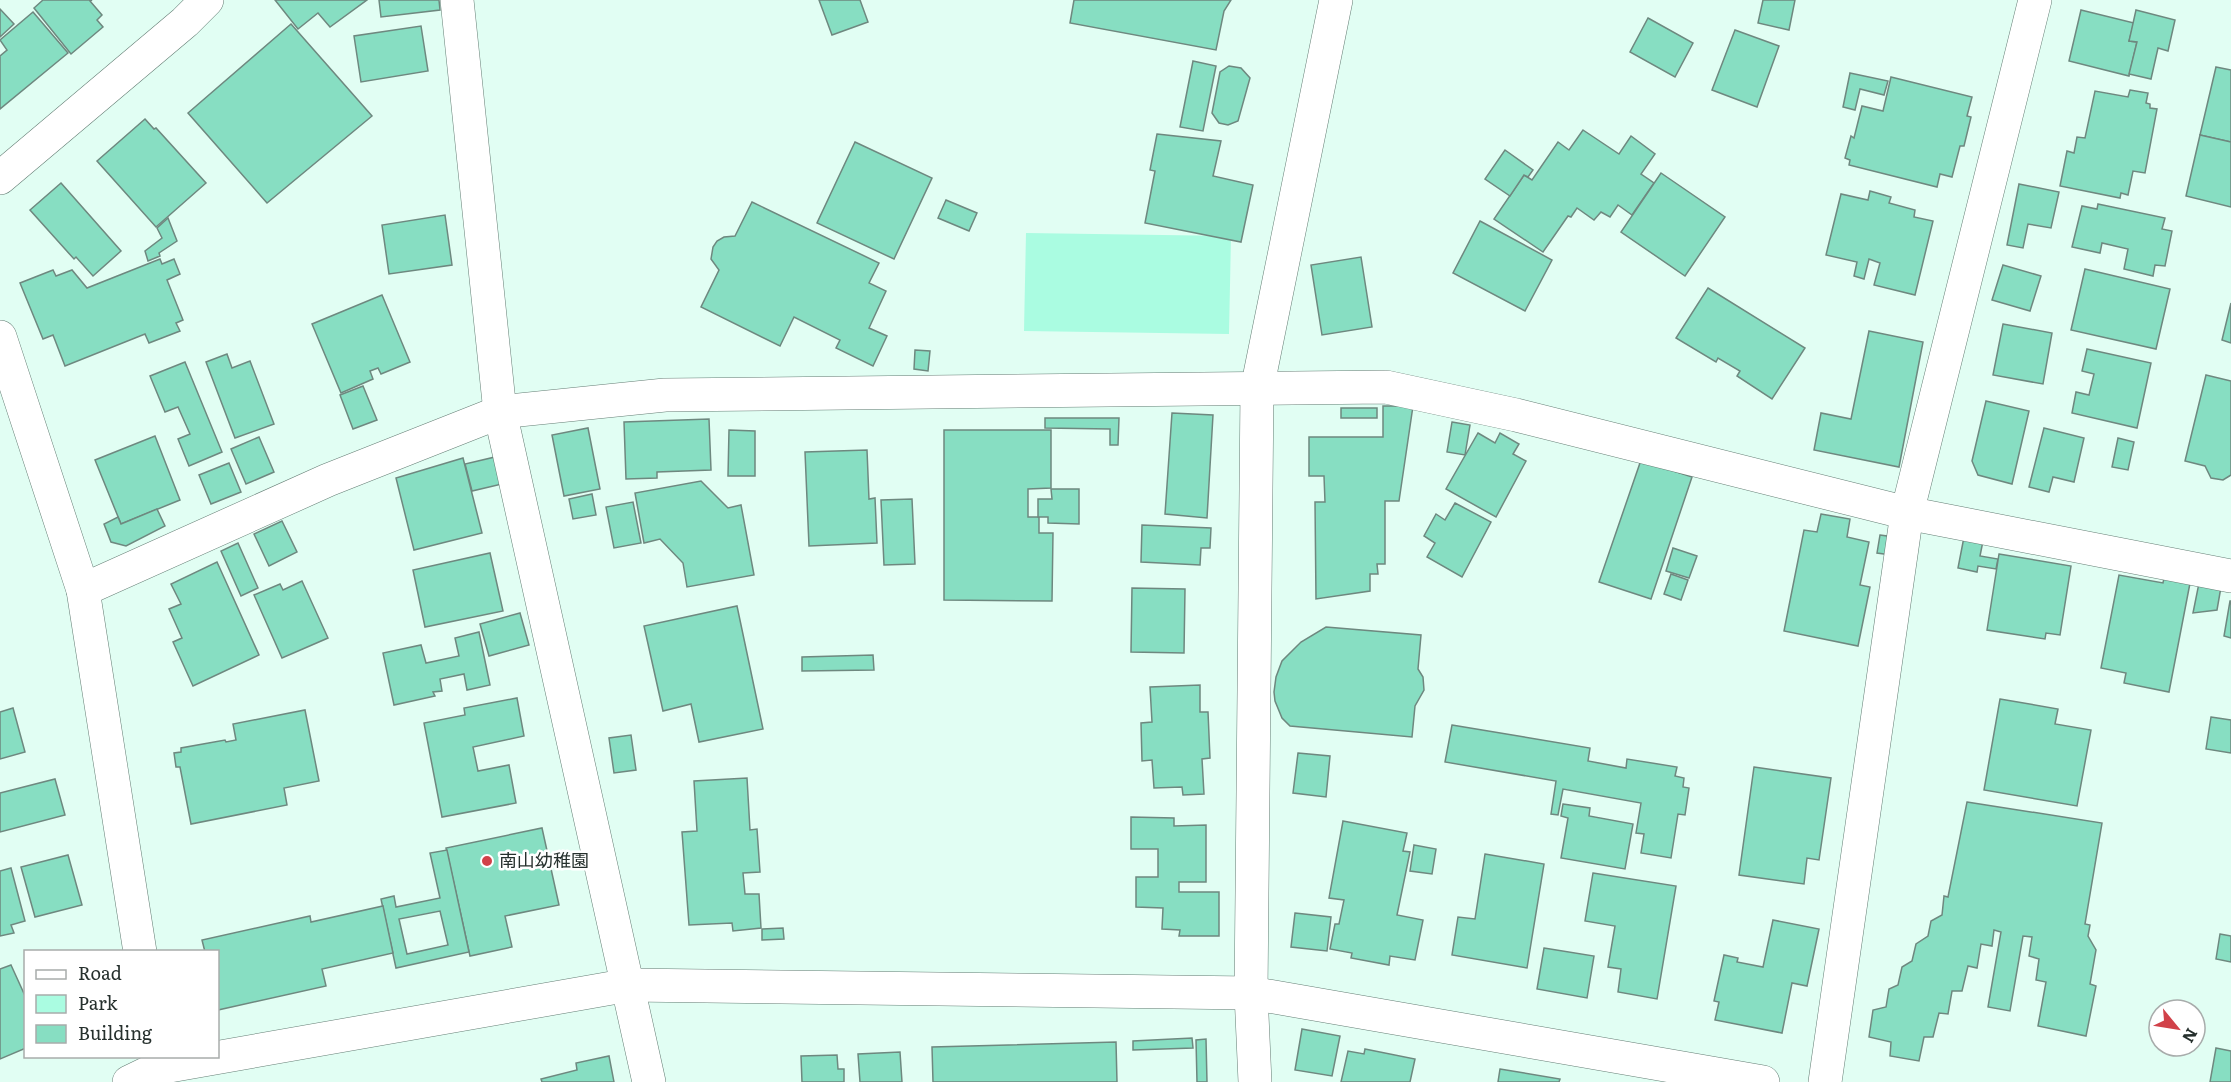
<svg xmlns="http://www.w3.org/2000/svg" width="2231" height="1082" font-family="Literata,'Noto Sans JP',serif">
<rect width="100%" height="100%" fill="#e1fef3"/>
<path fill="#aafce1" d="M1026,233L1231,236L1229,334L1024,331Z"/>
<g fill="#87dec2" stroke="#6e887f" stroke-width="1.5" fill-rule="evenodd">
<path d="M43,0H92L90,1L102,15L97,20L103,27L71,54L34,8Z"/>
<path d="M275,0H367L330,27L318,13L298,29Z"/>
<path d="M379,0H439L440,10L381,17Z"/>
<path d="M819,0H860L868,22L832,35Z"/>
<path d="M1074,0H1231L1224,11L1216,50L1070,23Z"/>
<path d="M1763,0H1795L1789,30L1758,23Z"/>
<path d="M0,9L14,24L0,37Z"/>
<path d="M2081,10L2134,23L2129,41L2137,42L2129,76L2069,61Z"/>
<path d="M2136,10L2175,20L2168,51L2158,48L2151,79L2129,74L2137,42L2129,41Z"/>
<path d="M33,12L68,53L0,109V56L7,50L0,40Z"/>
<path d="M1648,18L1693,43L1675,77L1630,52Z"/>
<path d="M291,24L372,116L267,203L188,113Z"/>
<path d="M421,26L428,71L361,82L354,36Z"/>
<path d="M1735,30L1779,46L1757,107L1712,90Z"/>
<path d="M1193,61L1216,66L1203,131L1180,127Z"/>
<path d="M1229,66L1241,68L1250,78L1238,121L1228,125L1219,123L1212,113L1220,72Z"/>
<path d="M2216,67L2231,70V142L2200,135Z"/>
<path d="M1850,73L1888,81L1884,95L1860,89L1855,110L1843,107Z"/>
<path d="M1891,77L1972,97L1967,116L1971,117L1964,146H1960L1952,177L1940,174L1937,187L1849,165L1850,160L1845,158L1851,136L1854,138L1862,106L1883,111Z"/>
<path d="M2130,90L2148,93L2146,103L2150,104V108L2157,109L2145,173L2133,171L2128,195L2121,193L2120,198L2060,186L2067,151L2074,153L2077,137L2085,138L2095,91L2128,97Z"/>
<path d="M145,119L154,129L156,128L206,183L156,227L97,161Z"/>
<path d="M1583,130L1619,154L1631,136L1655,154L1641,174L1654,183L1632,215L1618,205L1610,217L1601,212L1594,220L1577,208L1571,217L1568,216L1543,252L1494,219L1524,175L1532,180L1558,142L1569,150Z"/>
<path d="M1157,134L1221,141L1213,176L1253,185L1241,242L1145,223L1155,171L1150,170Z"/>
<path d="M2200,135L2231,142V207L2186,196Z"/>
<path d="M855,142L932,178L894,259L817,223Z"/>
<path d="M1505,150L1533,170L1528,177L1524,175L1510,196L1485,179Z"/>
<path d="M1661,173L1725,217L1685,276L1621,232Z"/>
<path d="M61,183L121,251L93,276L76,257L74,259L30,210Z"/>
<path d="M2019,184L2059,192L2051,228L2028,224L2023,248L2007,245Z"/>
<path d="M1870,191L1891,197L1889,203L1915,210L1914,217L1933,221L1915,295L1874,285L1880,263L1869,259L1864,279L1854,276L1857,262L1826,255L1841,194L1868,200Z"/>
<path d="M946,200L977,213L969,231L938,218Z"/>
<path d="M752,202L879,263L869,283L886,291L869,328L887,336L873,366L836,348L840,340L794,317L780,346L701,307L719,270L711,259L713,247L717,241L724,237L735,236Z"/>
<path d="M2098,204L2165,218L2162,229L2172,231L2165,266L2155,265L2153,276L2124,269L2128,249L2102,243L2100,253L2072,247L2082,206L2097,209Z"/>
<path d="M445,215L452,265L389,274L382,225Z"/>
<path d="M168,218L177,241L159,253L160,256L148,261L145,251L162,238L157,228Z"/>
<path d="M1480,221L1552,260L1525,311L1453,273Z"/>
<path d="M1361,257L1372,327L1322,335L1311,265Z"/>
<path d="M160,259L162,264L174,259L180,274L167,280L183,320L176,323L180,331L149,343L145,334L65,366L53,335L43,339L20,283L53,270L56,276L72,270L87,288Z"/>
<path d="M2003,265L2041,276L2030,311L1992,300Z"/>
<path d="M2085,269L2170,289L2156,349L2071,330Z"/>
<path d="M1708,288L1805,348L1772,399L1737,376L1740,371L1718,358L1716,362L1676,338Z"/>
<path d="M382,295L410,362L381,374L378,368L370,371L373,379L341,393L312,324Z"/>
<path d="M2231,303V343L2222,340Z"/>
<path d="M2003,324L2052,333L2043,384L1993,375Z"/>
<path d="M1869,331L1923,342L1899,467L1814,450L1821,413L1851,419Z"/>
<path d="M2087,349L2151,363L2137,428L2072,413L2076,392L2089,395L2094,374L2082,371Z"/>
<path d="M915,350L930,351L928,371L914,369Z"/>
<path d="M227,354L232,368L250,361L274,424L235,438L206,362Z"/>
<path d="M185,362L222,452L189,466L178,439L190,434L178,407L165,412L150,376Z"/>
<path d="M2206,375L2231,381V475L2223,480L2211,478L2205,466L2185,461Z"/>
<path d="M363,386L377,420L353,429L340,395Z"/>
<path d="M1986,401L2029,411L2012,484L1978,475L1972,461Z"/>
<path d="M1383,406H1413L1399,501H1385V564H1377L1378,574H1370V591L1316,599L1315,502H1325L1324,476H1309V437H1383Z"/>
<rect x="1341" y="408" width="36" height="10"/>
<path d="M1172,413L1213,415L1207,518L1165,514Z"/>
<path d="M1045,418H1119L1118,445H1110V429L1045,428Z"/>
<path d="M709,419L711,470L657,472V478L626,479L624,422Z"/>
<path d="M1452,422L1470,425L1465,455L1447,452Z"/>
<path d="M588,428L600,489L564,496L552,435Z"/>
<path d="M2044,428L2084,438L2074,482L2053,477L2049,492L2029,487Z"/>
<path d="M729,430L755,431V476H728Z"/>
<path d="M944,430H1051V488L1028,489V517H1039V533H1053L1052,601L944,600Z"/>
<path d="M1478,433L1495,443L1500,433L1519,444L1513,454L1526,461L1496,517L1446,489Z"/>
<path d="M155,436L180,500L121,524L95,460Z"/>
<path d="M259,437L274,472L246,484L231,449Z"/>
<path d="M2118,438L2134,442L2128,470L2112,467Z"/>
<path d="M867,450L869,499L875,498L877,543L809,546L805,452Z"/>
<path d="M495,457L502,484L472,491L465,464Z"/>
<path d="M463,458L482,533L414,550L396,478Z"/>
<path d="M1641,460L1692,477L1651,599L1599,582Z"/>
<path d="M229,463L241,492L211,504L199,475Z"/>
<path d="M701,481L728,508L741,505L754,575L687,587L683,563L660,539L644,543L635,493Z"/>
<path d="M1051,489H1079V524L1048,523V517H1038V499H1052Z"/>
<path d="M592,494L596,515L573,519L569,499Z"/>
<path d="M912,499L915,564L884,565L881,500Z"/>
<path d="M633,502L641,543L614,548L606,507Z"/>
<path d="M1455,503L1491,522L1462,577L1427,557L1435,543L1424,536L1436,514L1445,520Z"/>
<path d="M157,509L165,526L126,546L111,542L104,524L118,517L121,524Z"/>
<path d="M1821,514L1850,519L1847,537L1869,542L1860,585L1870,587L1858,646L1784,631L1804,530L1817,532Z"/>
<path d="M282,521L297,552L269,566L254,534Z"/>
<path d="M1142,525L1211,528L1210,548H1201L1200,565L1141,562Z"/>
<path d="M1880,535L1894,537L1891,555L1877,553Z"/>
<path d="M1964,537L1983,541L1980,556L1998,559L1996,569L1978,566L1977,572L1958,568Z"/>
<path d="M238,543L258,588L241,596L221,551Z"/>
<path d="M1673,548L1697,556L1689,578L1666,571Z"/>
<path d="M490,553L503,611L425,627L413,570Z"/>
<path d="M1999,554L2071,566L2060,635L2046,633L2045,639L1987,630Z"/>
<path d="M217,562L259,655L193,686L173,642L182,638L169,609L181,604L171,584Z"/>
<path d="M2165,573L2191,578L2169,692L2124,683L2126,673L2101,668L2119,575L2163,583Z"/>
<path d="M1671,574L1688,580L1681,600L1664,594Z"/>
<path d="M302,581L328,638L282,658L254,595L280,584L283,590Z"/>
<path d="M2199,583L2221,587L2217,610L2193,613Z"/>
<path d="M1132,588L1185,589L1184,653L1131,652Z"/>
<path d="M2230,601H2231V638L2224,636Z"/>
<path d="M737,606L763,729L699,742L691,704L663,711L644,626Z"/>
<path d="M520,613L529,645L489,656L480,624Z"/>
<path d="M1326,627L1421,635L1418,669L1423,677L1424,690L1415,706L1412,737L1290,726L1282,718L1275,701L1274,692L1276,677L1282,661L1301,642Z"/>
<path d="M479,632L490,685L467,690L464,674L440,679L442,691L433,692L435,696L394,705L383,653L421,645L426,663L459,656L455,638Z"/>
<path d="M873,655L874,670L802,671V657Z"/>
<path d="M1200,685V712H1208L1210,758L1202,759L1204,794L1183,795L1182,787L1154,788L1152,760L1142,761L1141,723L1152,722L1150,687Z"/>
<path d="M517,698L524,736L473,747L478,771L509,765L516,803L442,817L424,723L465,715L464,708Z"/>
<path d="M2000,699L2058,709L2055,724L2091,730L2077,806L1984,790Z"/>
<path d="M13,708L25,752L0,759V712Z"/>
<path d="M305,710L319,781L284,788L287,805L191,824L180,767H176L174,753L181,752V748L225,740L226,742L236,740L233,724Z"/>
<path d="M2211,717L2231,720V753L2206,749Z"/>
<path d="M1452,725L1590,748L1588,761L1626,768L1627,759L1677,767L1675,776L1684,778L1683,787L1689,788L1685,815L1678,814L1671,858L1641,853L1644,834L1636,833L1641,803L1563,789L1558,815L1551,814L1556,781L1445,762Z"/>
<path d="M631,735L636,770L614,773L609,738Z"/>
<path d="M1298,753L1330,756L1326,797L1293,793Z"/>
<path d="M1754,767L1831,778L1819,860L1807,858L1804,884L1739,875Z"/>
<path d="M747,778L750,830L757,829L760,872L743,873L745,894H759L761,928L733,931L732,923L689,925L682,832L697,831L694,781Z"/>
<path d="M55,779L65,815L0,832V793Z"/>
<path d="M1967,802L2102,823L2085,924L2090,925L2088,936L2096,950L2090,984L2096,986L2086,1036L2038,1026L2046,982L2036,980L2039,959L2029,956L2032,937L2023,936L2010,1011L1988,1007L2001,932L1994,930L1992,946L1981,944L1977,968L1968,966L1962,991H1952L1948,1014L1939,1013L1933,1037H1924L1919,1061L1890,1056L1891,1042L1869,1037L1873,1010L1886,1007L1889,989L1898,985L1902,967L1912,961L1916,944L1928,936L1931,921L1942,915L1944,896L1948,897Z"/>
<path d="M1563,804L1590,808L1589,816L1633,824L1625,869L1561,858L1568,818L1561,816Z"/>
<path d="M1131,817L1174,818V826L1206,825V882H1179V892H1219V936H1179L1180,930L1162,929L1163,908L1136,907V877H1158V849H1131Z"/>
<path d="M1343,821L1407,833L1403,851L1410,852L1397,915L1423,920L1415,960L1390,956L1389,965L1351,958L1352,953L1330,949L1335,924H1339L1344,900L1329,898Z"/>
<path d="M542,828L559,905L505,916L512,947L470,956L446,848Z"/>
<path d="M1414,845L1436,849L1432,874L1410,871Z"/>
<path d="M447,850L469,952L396,968L381,899L394,896L396,907L440,898L430,853ZM440,911L448,945L407,954L399,919Z"/>
<path d="M1485,854L1544,864L1527,968L1452,955L1458,917L1475,919Z"/>
<path d="M68,855L82,905L35,917L21,867Z"/>
<path d="M11,868L25,921L11,925L14,933L0,936V871Z"/>
<path d="M1593,873L1676,886L1657,999L1618,992L1621,969L1608,967L1615,926L1585,921Z"/>
<path d="M383,906L393,953L322,969L326,986L218,1010V952H205L202,940L310,916L311,922Z"/>
<path d="M1295,913L1331,917L1327,951L1291,947Z"/>
<path d="M1773,920L1819,929L1807,986L1792,983L1782,1033L1715,1020L1719,1002L1714,1001L1724,955L1738,958L1737,962L1763,967Z"/>
<path d="M783,928L784,939L762,940V929Z"/>
<path d="M2220,934L2231,936V962L2216,959Z"/>
<path d="M1544,948L1594,956L1587,998L1537,989Z"/>
<path d="M11,965L26,998V1048L0,1059V969Z"/>
<path d="M1302,1029L1340,1036L1332,1076L1295,1070Z"/>
<path d="M1192,1038L1193,1048L1133,1050V1041Z"/>
<path d="M1206,1039L1207,1082H1197L1196,1040Z"/>
<path d="M1116,1042L1117,1082H933L932,1047Z"/>
<path d="M2216,1048L2231,1051V1082H2210Z"/>
<path d="M1365,1049L1415,1059L1410,1082H1341L1348,1051L1364,1054Z"/>
<path d="M900,1052L902,1082H860L858,1054Z"/>
<path d="M837,1055L838,1069H844V1082H802L801,1056Z"/>
<path d="M609,1056L614,1082H542L541,1079L577,1070L576,1063Z"/>
<path d="M1500,1069L1560,1079L1559,1082H1498Z"/>
</g>
<g fill="none" stroke-linecap="round" stroke-linejoin="round">
<g stroke="#657e75" stroke-width="34">
<g id="minor">
<path d="M457,0L500,412L649,1082"/>
<path d="M0,178L185,22L207,0"/>
<path d="M0,337L83,590L140,952"/>
<path d="M83,590L328,480L500,412L665,395L1386,387L1516,415L1907,513L2231,576"/>
<path d="M129,1082L158,1068L629,985L1251,993L1763,1082"/>
<path d="M1255,1082L1251,993L1257,389L1336,0"/>
<path d="M1825,1082L1907,513L2035,0"/>
</g>
</g>
<use href="#minor" stroke="#fff" stroke-width="33"/>
</g>
<circle fill="#d14149" stroke="#fff" stroke-width="2" cx="487" cy="861" r="6"/>
<g text-anchor="middle" stroke-width="5" stroke-linejoin="round" paint-order="stroke">
<g font-size="18" fill="#26302d" stroke="#fff" text-anchor="start">
<text x="499" y="867">南山幼稚園</text>
</g>
</g>
<rect x="24" y="950" width="195" height="108" fill="#ffffff" stroke="#a8acab" stroke-width="1.5"/>
<rect x="36" y="970" width="30" height="9" fill="#ffffff" stroke="#a8acab" stroke-width="1.5"/>
<text x="78" y="980" font-size="18" fill="#26302d">Road</text>
<rect x="36" y="995" width="30" height="18" fill="#aafce1" stroke="#a8acab" stroke-width="1.5"/>
<text x="78" y="1010" font-size="18" fill="#26302d">Park</text>
<rect x="36" y="1025" width="30" height="18" fill="#87dec2" stroke="#a8acab" stroke-width="1.5"/>
<text x="78" y="1040" font-size="18" fill="#26302d">Building</text>
<g transform="translate(2177 1028) rotate(120)"><circle r="28" fill="#ffffff" stroke="#a8acab" stroke-width="1.5"/>
<path d="M0-4.5L10 22L0 15L-10 22Z" fill="#d14149"/>
<text y="-9" font-size="16" font-weight="bold" text-anchor="middle" fill="#26302d">N</text>
</g>
</svg>
